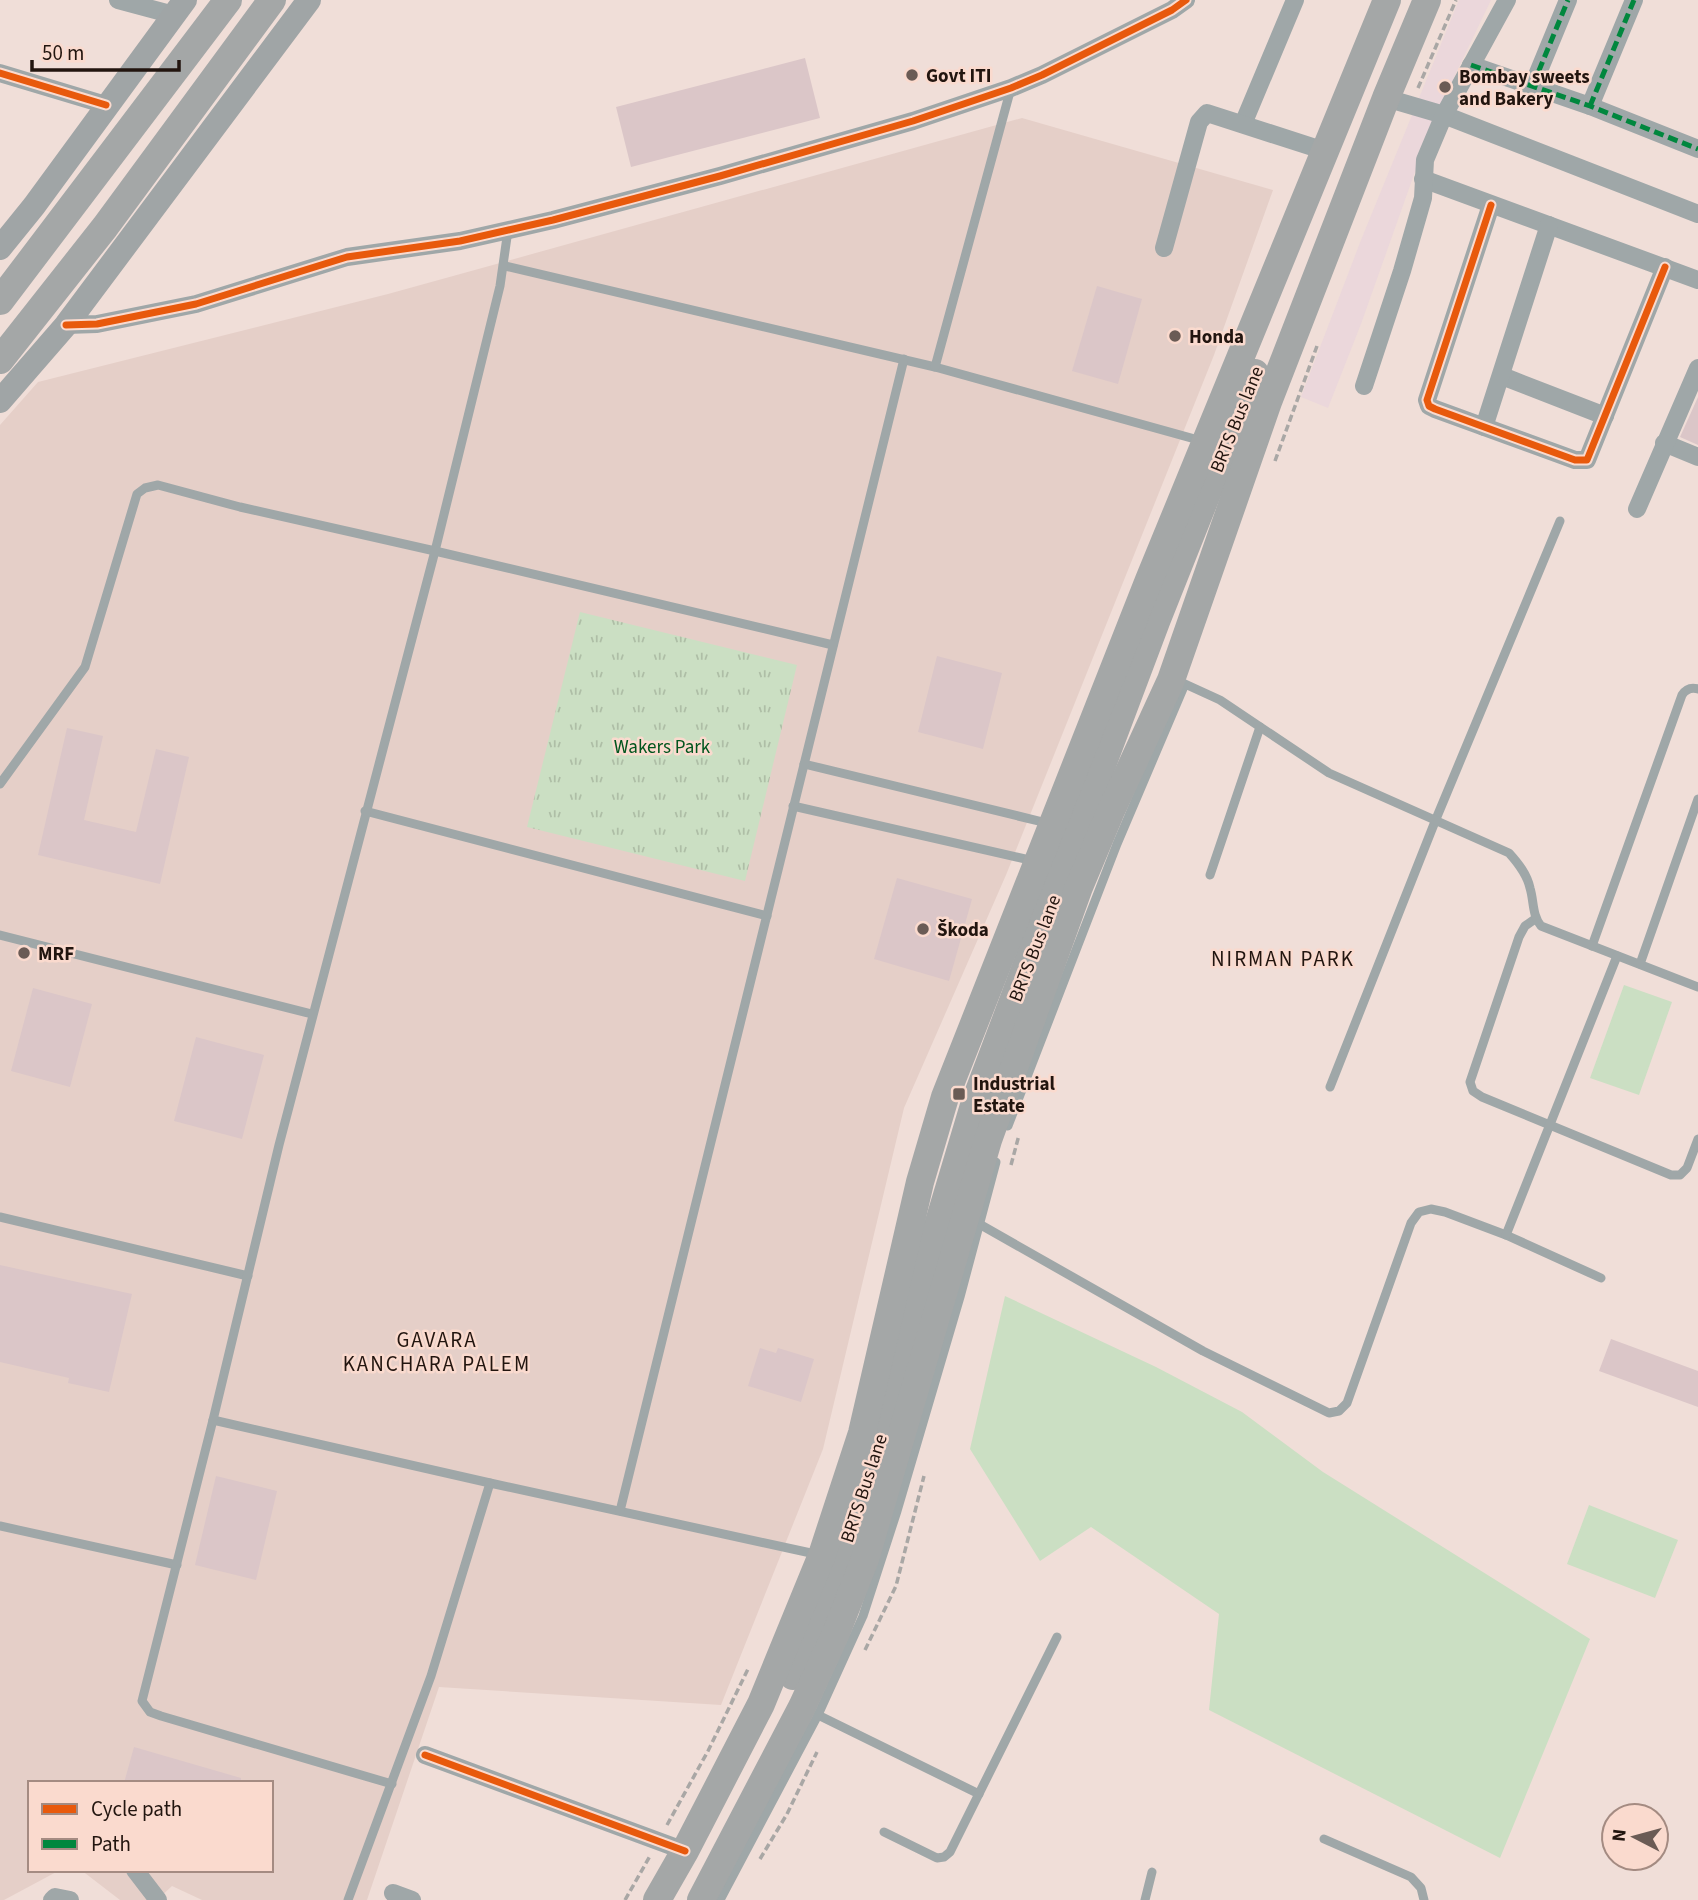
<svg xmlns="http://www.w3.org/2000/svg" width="1698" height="1900" font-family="'Source Sans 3',sans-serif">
<defs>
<pattern id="park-tufts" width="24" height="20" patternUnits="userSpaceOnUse" patternTransform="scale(1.75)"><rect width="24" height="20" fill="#cbdfc3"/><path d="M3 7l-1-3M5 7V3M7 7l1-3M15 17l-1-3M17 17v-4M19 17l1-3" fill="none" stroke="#aebea6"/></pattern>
</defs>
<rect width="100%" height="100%" fill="#f0ded8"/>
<path fill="#ebd7db" d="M1459,0H1491L1433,121L1361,324L1328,408L1301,397L1361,240Z"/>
<path fill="#e5cfc8" d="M1022,118L1273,190L1214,355L1006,875L904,1108L823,1449L721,1705L439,1687L367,1900H202L172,1886L157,1900H120L81,1870H271V1783H30V1870H60L4,1900H0V425L38,382L388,294Z"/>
<path fill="url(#park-tufts)" d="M580,612L797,665L745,881L527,827Z"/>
<g fill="#cbdfc3">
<path d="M1624,985L1672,1002L1639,1095L1590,1078Z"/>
<path d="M1005,1296L1156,1367L1242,1412L1323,1472L1590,1639L1500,1858L1209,1710L1219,1614L1091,1527L1040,1561L970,1449Z"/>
<path d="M1589,1505L1678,1540L1655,1598L1567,1564Z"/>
</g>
<g fill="#dbc6c8">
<path d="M805,58L820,118L631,167L616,107Z"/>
<path d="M1097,286L1142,299L1118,384L1072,371Z"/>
<path d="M1698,397V445L1680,437Z"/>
<path d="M937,656L1002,673L983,749L918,732Z"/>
<path d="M67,728L103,736L84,820L136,832L156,749L189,757L160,884L38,855Z"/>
<path d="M897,878L972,899L949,981L874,959Z"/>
<path d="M33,988L92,1004L70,1087L11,1071Z"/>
<path d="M196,1037L264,1055L242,1139L174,1121Z"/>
<path d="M0,1265L132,1294L109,1392L68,1383L69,1378L0,1362Z"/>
<path d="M1611,1339L1698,1371V1407L1599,1371Z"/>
<path d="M760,1348L776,1353L778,1348L814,1359L801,1402L748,1386Z"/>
<path d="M216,1476L277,1491L256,1580L195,1565Z"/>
<path d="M134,1747L241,1778V1783H124Z"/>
</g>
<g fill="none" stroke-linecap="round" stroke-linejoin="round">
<g stroke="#a9a7a5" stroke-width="3.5" stroke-dasharray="7 3.5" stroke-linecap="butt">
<path d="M1418,88L1456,0"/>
<path d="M1275,461L1317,346"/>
<path d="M1011,1165L1019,1135"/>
<path d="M865,1650L896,1586L924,1476"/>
<path d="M667,1825L708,1751L749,1667"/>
<path d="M760,1859L787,1814L817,1752"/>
<path d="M625,1900L650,1856"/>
</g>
<g stroke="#9fa7a8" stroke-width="9">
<path d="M505,266L935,367L1202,441"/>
<path d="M935,367L1011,88"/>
<path d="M804,764L1051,824"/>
<path d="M0,784L85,667L137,494L145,488L158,485L240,507L435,551L500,286L508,230"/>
<path d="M793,806L1034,861"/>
<path d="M365,811L767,916"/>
<path d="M1210,875L1260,727"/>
<path d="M1535,919L1525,926L1519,937L1470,1082L1473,1091L1482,1097L1671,1175H1680L1687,1168L1698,1139"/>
<path d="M0,935L312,1014"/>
<path d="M1592,946L1682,695C1686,689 1691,687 1698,689"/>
<path d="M1640,964L1698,799"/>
<path d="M1330,1087L1436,819L1560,521"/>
<path d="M1008,1126L1117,844L1185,684L1220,700L1329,773L1509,853C1518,863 1527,874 1530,888C1534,901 1532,915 1541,926L1698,987"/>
<path d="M0,1217L248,1276"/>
<path d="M974,1221L1203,1351L1329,1413L1339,1411L1347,1403L1411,1223L1419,1212L1431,1209L1445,1212L1506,1235L1601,1278"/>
<path d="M1506,1235L1617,956"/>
<path d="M213,1420L490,1483L820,1555"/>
<path d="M620,1511L904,359"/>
<path d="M0,1526L177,1565"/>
<path d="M818,1715L979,1794"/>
<path d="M392,1784L161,1716L150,1712L142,1701L213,1420L279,1145L435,551L833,645"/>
<path d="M884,1832L937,1858L944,1857L950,1852L1057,1637"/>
<path d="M1324,1839L1411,1877L1421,1888L1424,1900"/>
<path d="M348,1900L431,1676L490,1483"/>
<path d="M720,1900L818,1715L863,1616L897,1511L960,1297L996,1162"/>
<path d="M1145,1900L1152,1872"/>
</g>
<g stroke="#9fa7a8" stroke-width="18">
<path d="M118,0L174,15"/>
<path d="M1471,65L1590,106L1698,149"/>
<path d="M0,73L106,105"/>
<path d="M1533,85L1568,0"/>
<path d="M1386,98L1444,115L1698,214"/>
<path d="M1590,106L1634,0"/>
<path d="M1243,124L1295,0"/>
<path d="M1423,179L1698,280"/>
<path d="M1491,205L1427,400L1429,406L1435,409L1575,460H1587L1665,267"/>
<path d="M1164,248L1199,122L1207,113L1325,151"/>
<path d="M66,325L97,324L196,304L347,257L460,241L553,220L720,176L913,121L1011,88L1042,75L1172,10L1186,0"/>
<path d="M1502,376L1605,416"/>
<path d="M1364,386L1402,271L1423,198L1425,160L1444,115L1507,0"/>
<path d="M1484,427L1549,225"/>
<path d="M1664,443L1698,457"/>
<path d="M1637,509L1698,368"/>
<path d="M425,1755L685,1851"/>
<path d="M135,1870L158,1900"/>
<path d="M393,1893L412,1900"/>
<path d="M52,1900L55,1897L70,1900"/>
</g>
<g stroke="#a0a5a6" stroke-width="24">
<path d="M0,248L34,206L185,0"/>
<path d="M0,401L66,325L309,0"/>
</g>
<g stroke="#a4a7a7" stroke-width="28">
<path d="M0,301L228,0"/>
<path d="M0,360L105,227L272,0"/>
<path d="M793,1676L849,1536L885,1422L924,1272L975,1102L1157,619L1255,373"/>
<path d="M657,1900L685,1851L761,1704L822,1555L862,1433L920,1182L945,1097L1149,580L1387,0"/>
<path d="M701,1900L802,1707L836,1633L865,1559L988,1140L1079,887L1110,813L1171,680L1268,402L1386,98L1427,0"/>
</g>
<g stroke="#00873e" stroke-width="5" stroke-dasharray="10 5" stroke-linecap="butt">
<path d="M1471,65L1590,106L1698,149"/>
<path d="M1533,85L1568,0"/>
<path d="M1590,106L1634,0"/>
</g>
<g stroke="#fadace" stroke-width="11">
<g id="cycleway">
<path d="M0,73L106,105"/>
<path d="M1491,205L1427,400L1429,406L1435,409L1575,460H1587L1665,267"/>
<path d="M66,325L97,324L196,304L347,257L460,241L553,220L720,176L913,121L1011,88L1042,75L1172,10L1186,0"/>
<path d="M425,1755L685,1851"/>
</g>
</g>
<use href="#cycleway" stroke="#e8590c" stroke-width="7"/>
</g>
<g fill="#6a5b55" stroke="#fadace" stroke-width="2.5">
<circle cx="912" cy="75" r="7"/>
<circle cx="1445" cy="87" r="7"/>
<circle cx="1175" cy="336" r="7"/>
<circle cx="923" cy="929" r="7"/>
<circle cx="24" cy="953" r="7"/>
<rect x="952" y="1087" width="14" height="14" rx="3.5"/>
</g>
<g text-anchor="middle" stroke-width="5" stroke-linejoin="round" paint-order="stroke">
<g font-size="19" font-weight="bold" fill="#22150f" stroke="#fadace" text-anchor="start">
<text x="926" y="82">Govt ITI</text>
<text x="1459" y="83">Bombay sweets<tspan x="1459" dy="22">and Bakery</tspan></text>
<text x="1189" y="343">Honda</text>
<text x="937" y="936">Škoda</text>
<text x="38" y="960">MRF</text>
<text x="973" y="1090">Industrial<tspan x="973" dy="22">Estate</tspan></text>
</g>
<g font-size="19" fill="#22150f" stroke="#fadace">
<text transform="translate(1236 419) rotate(-68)" y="7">BRTS Bus lane</text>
<text transform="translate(1034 948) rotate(-69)" y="7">BRTS Bus lane</text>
<text transform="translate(863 1488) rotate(-72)" y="7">BRTS Bus lane</text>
</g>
<g font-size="19" fill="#00551d" stroke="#fadace">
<text x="662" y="753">Wakers Park</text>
</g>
<g font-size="21" letter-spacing="2" fill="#22150f" stroke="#fadace">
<text x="1283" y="966">NIRMAN PARK</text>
<text x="437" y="1347">GAVARA<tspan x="437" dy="24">KANCHARA PALEM</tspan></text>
</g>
</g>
<rect x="28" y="1781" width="245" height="91" fill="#fadace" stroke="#a48b82" stroke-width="2"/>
<rect x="42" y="1804" width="35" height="10" fill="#e8590c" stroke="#a48b82" stroke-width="2"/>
<text x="91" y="1816" font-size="21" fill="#22150f">Cycle path</text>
<rect x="42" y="1839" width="35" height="10" fill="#00873e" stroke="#a48b82" stroke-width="2"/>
<text x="91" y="1851" font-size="21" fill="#22150f">Path</text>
<g transform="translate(1635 1837) rotate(276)"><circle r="33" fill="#fadace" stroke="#a48b82" stroke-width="2"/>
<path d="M0-5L12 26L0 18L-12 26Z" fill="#6a5b55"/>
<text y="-10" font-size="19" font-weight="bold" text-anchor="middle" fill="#22150f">N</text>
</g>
<path d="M32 60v10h147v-10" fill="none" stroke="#22150f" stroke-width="3.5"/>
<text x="42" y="60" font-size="21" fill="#22150f" stroke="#fadace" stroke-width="5" paint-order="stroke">50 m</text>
</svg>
